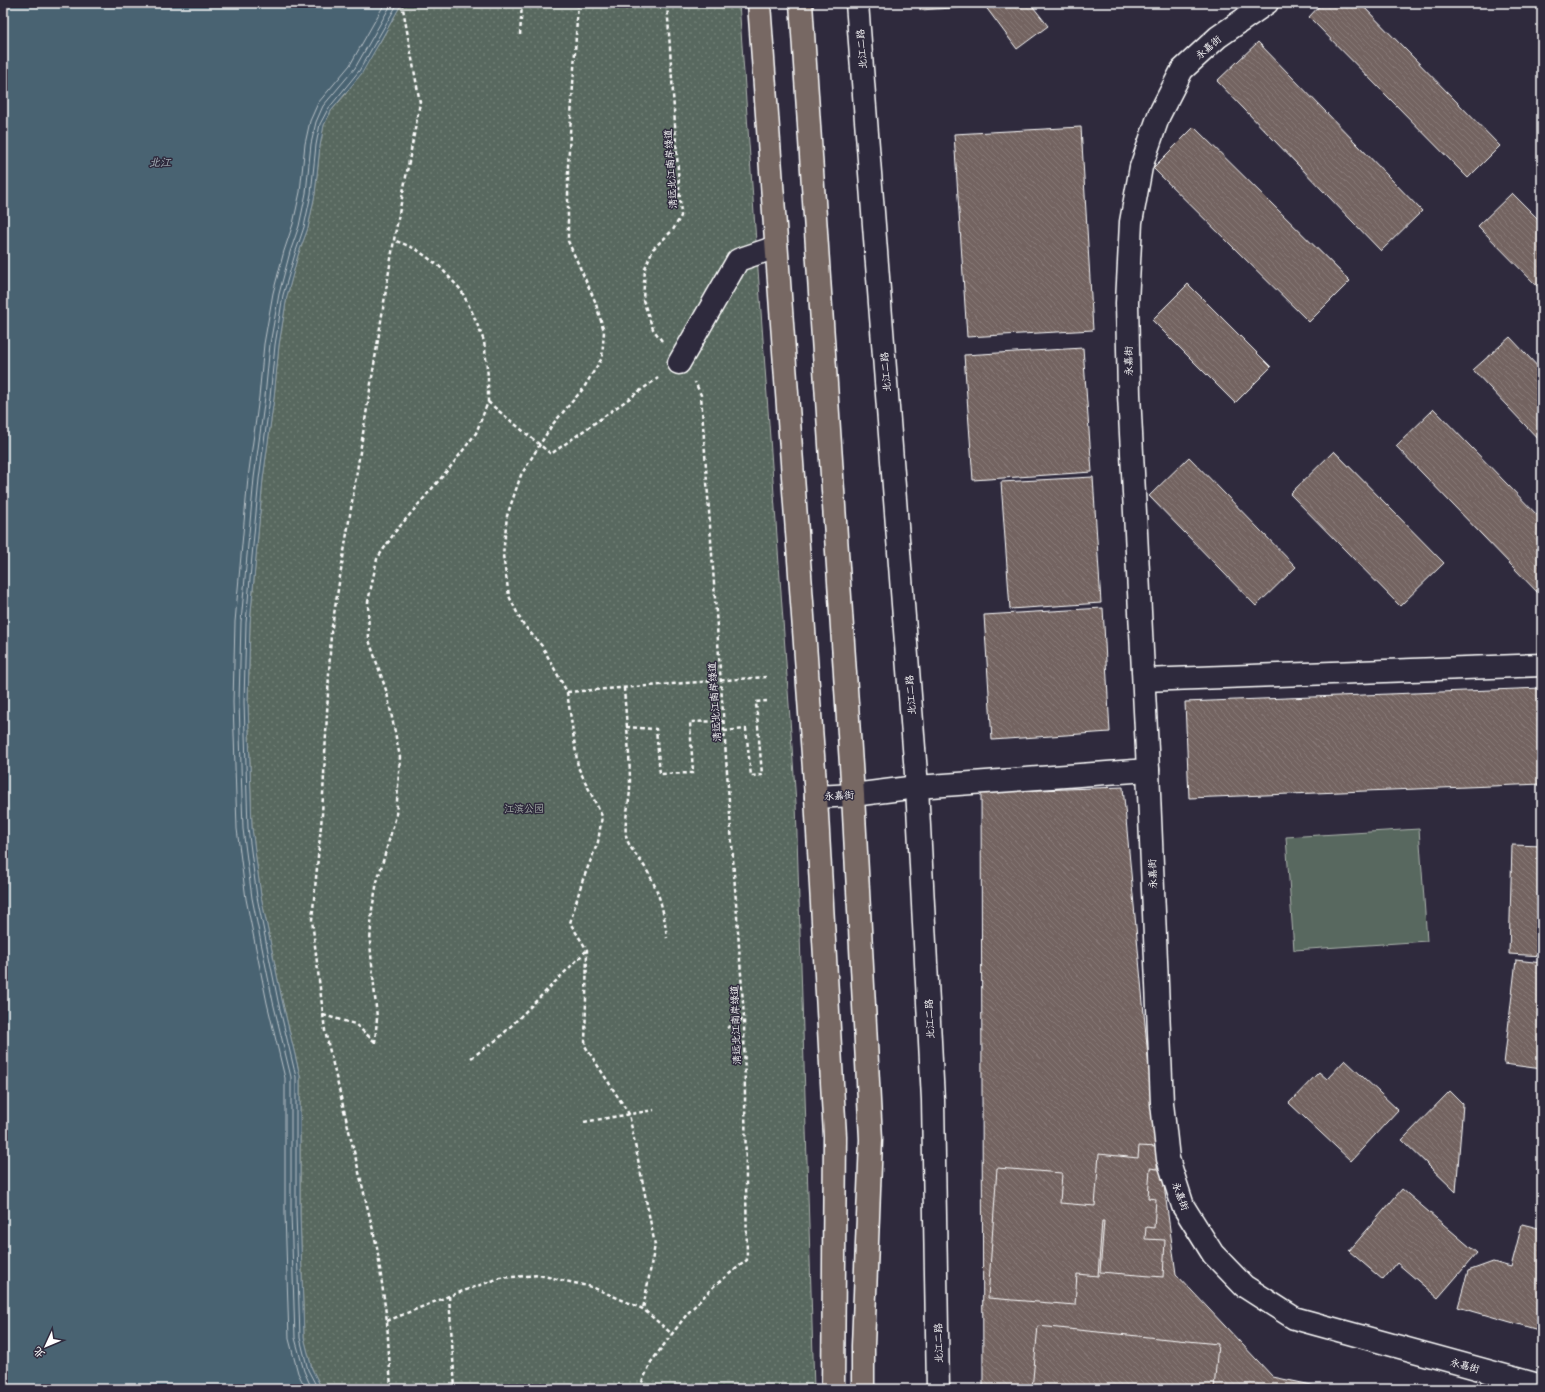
<svg xmlns="http://www.w3.org/2000/svg" width="1545" height="1392" font-family="Mali,'LXGW WenKai TC',sans-serif">
<defs>
<pattern id="park-dots" width="8" height="8" patternUnits="userSpaceOnUse"><rect width="8" height="8" fill="#58685e"/><path d="M2 2h.1M6 6h.1" fill="none" stroke="#717f76" stroke-width="1.8" stroke-linecap="round"/></pattern>
<pattern id="building-back-hatch" width="6" height="6" patternUnits="userSpaceOnUse"><rect width="6" height="6" fill="#736360"/><path d="M-1 5l2 2M0 0l6 6M5-1l2 2" fill="none" stroke="#887a78"/></pattern>
</defs>
<rect width="100%" height="100%" fill="#2f2a3d"/>
<filter id="ink" filterUnits="userSpaceOnUse"><feTurbulence type="fractalNoise" baseFrequency=".025" numOctaves="2"/><feDisplacementMap in="SourceGraphic" scale="8" xChannelSelector="R" yChannelSelector="G"/><feConvolveMatrix kernelMatrix="1 2 1 2 8 2 1 2 1" color-interpolation-filters="sRGB"/></filter>
<g filter="url(#ink)">
<path fill="#58685e" stroke="#acb4ae" d="M1419,829L1427,941L1294,950L1286,837Z"/>
<path fill="url(#park-dots)" stroke="#acb4ae" d="M402,3H739L796,803L814,1389H322L312,1369L304,1337L300,1213V1076L282,1000L261,896L252,828L248,702L250,623L263,479L274,398L279,345L287,296L298,255L308,228L315,194L320,146L324,125L331,111L345,95L380,42Z"/>
<path fill="#4a6372" stroke="#92a1aa" d="M3,3H402L362,73L331,111L324,125L320,146L315,194L308,228L298,255L287,296L279,345L274,398L263,479L250,623L248,702L252,828L261,896L282,1000L300,1076V1213L304,1337L312,1369L322,1389H3Z"/>
<g fill="none" stroke-linecap="round" stroke-linejoin="round">
<g stroke="#b7c1c7" stroke-width="1">
<path d="M306,1389L298,1373L289,1339L285,1213V1078L267,1003L246,899L237,829L233,702L235,622L248,478L259,397L264,344L273,293L284,251L293,224L300,192L305,144L310,121L318,103L350,65L385,3"/>
<path d="M312,1389L304,1371L295,1338L291,1213V1077L273,1002L252,898L243,829L239,702L241,622L254,478L265,397L270,344L279,294L290,252L299,226L306,193L311,144L316,122L323,106L355,68L392,3"/>
<path d="M318,1389L308,1370L300,1338L296,1213V1077L278,1001L257,897L248,828L244,702L246,623L259,479L270,398L275,345L283,295L295,254L304,227L311,194L316,145L320,124L328,109L359,71L398,3"/>
</g>
</g>
<g fill="url(#building-back-hatch)" stroke="#fff">
<path d="M920,3H1030L1048,26L1017,49L985,6L920,10Z"/>
<path d="M1322,3H1360L1500,146L1468,178L1309,17Z"/>
<path d="M1258,42L1422,211L1381,251L1217,81Z"/>
<path d="M1081,127L1093,330L967,337L954,134Z"/>
<path d="M1194,127L1350,281L1309,322L1153,168Z"/>
<path d="M1512,193L1542,223V291L1478,226Z"/>
<path d="M1188,284L1271,367L1235,403L1152,320Z"/>
<path d="M1510,337L1542,371V443L1473,370Z"/>
<path d="M1083,348L1092,472L973,480L964,355Z"/>
<path d="M1434,409L1542,520V595L1541,596L1396,446Z"/>
<path d="M1334,451L1444,563L1400,606L1290,494Z"/>
<path d="M1189,457L1296,567L1256,606L1149,496Z"/>
<path d="M1093,477L1101,603L1010,609L1001,482Z"/>
<path d="M1103,608L1110,732L992,740L984,615Z"/>
<path d="M1542,688V784L1189,798L1185,702Z"/>
<path d="M1123,787L1151,1089L1176,1274L1273,1377L1331,1389H983L981,792Z"/>
<path d="M1512,845L1542,846V956L1509,954Z"/>
<path d="M1516,960L1542,963V1069L1504,1064Z"/>
<path d="M1345,1060L1398,1110L1351,1161L1289,1103L1319,1072L1327,1079Z"/>
<path d="M1450,1091L1463,1104L1456,1192L1402,1140Z"/>
<path d="M1139,1146L1158,1147L1157,1169L1150,1168L1148,1198L1156,1199L1154,1228L1146,1227L1145,1239L1165,1240L1163,1277L1100,1272L1104,1221H1102L1098,1276L1077,1274L1075,1305L988,1298L997,1168L1062,1173L1060,1203L1095,1206L1099,1154L1138,1158Z"/>
<path d="M1402,1189L1477,1253L1438,1298L1397,1263L1383,1280L1349,1251Z"/>
<path d="M1522,1224L1542,1229V1331L1458,1307L1468,1271L1493,1262L1511,1267Z"/>
<path d="M1038,1326L1218,1344L1214,1389H1032Z"/>
</g>
<g fill="none" stroke-linecap="round" stroke-linejoin="round">
<g stroke="#fff" stroke-width="25">
<g id="minor">
<path d="M857,3L917,787L933,1100L938,1389"/>
<path d="M1267,3L1218,37L1182,70L1159,115L1141,167L1131,222L1127,303L1129,394L1148,770L1162,1103L1168,1159L1183,1206L1213,1254L1244,1286L1294,1318L1542,1386"/>
<path d="M679,363L738,260L776,247"/>
<path d="M1144,680L1542,665"/>
<path d="M816,797L853,795L917,787L1148,770"/>
</g>
</g>
<g stroke="#fff" stroke-width="25">
<g id="major">
<path d="M759,3L816,797L835,1136L833,1389"/>
<path d="M801,3L853,795L871,1139L863,1346V1389"/>
</g>
</g>
<g stroke="#fff" stroke-width="2.5" stroke-dasharray="4 3" stroke-linecap="butt">
<path d="M578,3L568,166V241L595,301L604,331L602,358L583,389L552,425L521,475L507,516L503,555L509,596L522,623L542,646L567,692L578,767L602,816L598,842L582,882L570,923L587,950L585,1046L629,1114L655,1245L643,1309"/>
<path d="M520,35L522,3"/>
<path d="M662,341L653,329L643,300L645,268L653,249L673,230L681,216L667,3"/>
<path d="M488,402L551,454L658,378"/>
<path d="M624,688C626,720 630,753 630,786C630,803 624,818 626,835C628,848 639,857 646,869C660,892 664,912 667,938"/>
<path d="M567,692L766,677"/>
<path d="M626,727L656,729L660,774L693,773L690,722L723,721"/>
<path d="M724,731L746,729L751,776L762,775L756,702L767,701"/>
<path d="M323,1015L355,1024L375,1042"/>
<path d="M727,1028L744,1018"/>
<path d="M375,1043L377,1018L370,943L372,909L377,882L396,816L400,757L387,693L369,640L368,602L377,559L395,532L452,465L476,433L488,402V376L484,341L473,314L461,290L439,266L416,249L394,240"/>
<path d="M471,1058L499,1038L586,951"/>
<path d="M584,1122L654,1110"/>
<path d="M449,1296L455,1389"/>
<path d="M387,1321L449,1296L500,1278L539,1275L592,1287L643,1309L672,1334"/>
<path d="M391,1389L387,1321L377,1247L325,1031L312,920L322,815L331,633L394,240L420,103L402,3"/>
<path d="M639,1389L651,1362L687,1314L714,1286L747,1260L744,1018L701,395L695,382"/>
</g>
<use href="#minor" stroke="#2f2a3d" stroke-width="22"/>
<use href="#major" stroke="#776864" stroke-width="22"/>
</g>
</g>
<g text-anchor="middle" stroke-width="3" stroke-linejoin="round" paint-order="stroke">
<g font-size="10" fill="#fff" stroke="#2f2a3d">
<text transform="translate(1208 47) rotate(-41)" y="4">永嘉街</text>
<text transform="translate(861 49) rotate(-94)" y="4">北江二路</text>
<text transform="translate(670 169) rotate(-94)" y="4">清远北江南岸绿道</text>
<text transform="translate(1128 361) rotate(-91)" y="4">永嘉街</text>
<text transform="translate(885 372) rotate(-94)" y="4">北江二路</text>
<text transform="translate(910 695) rotate(-94)" y="4">北江二路</text>
<text transform="translate(714 702) rotate(-94)" y="4">清远北江南岸绿道</text>
<text transform="translate(839 795) rotate(-3)" y="4">永嘉街</text>
<text transform="translate(1152 874) rotate(-92)" y="4">永嘉街</text>
<text transform="translate(929 1019) rotate(-93)" y="4">北江二路</text>
<text transform="translate(735 1025) rotate(-92)" y="4">清远北江南岸绿道</text>
<text transform="translate(1181 1196) rotate(69)" y="4">永嘉街</text>
<text transform="translate(938 1343) rotate(-91)" y="4">北江二路</text>
<text transform="translate(1465 1365) rotate(15)" y="4">永嘉街</text>
</g>
<g font-size="10" fill="#acb4ae" stroke="#2f2a3d">
<text x="524" y="812">江滨公园</text>
</g>
<g font-size="11" font-style="italic" fill="#aeb9c0" stroke="#2f2a3d">
<text x="160" y="166">北江</text>
</g>
</g>
<rect width="1545" height="1392" fill="none" stroke="#2f2a3d" stroke-width="16"/>
<rect x="8" y="8" width="1529" height="1376" fill="none" stroke="#fff" stroke-width="1.5" filter="url(#ink)"/>
<g transform="translate(46 1346) rotate(226)" stroke="#2f2a3d" stroke-width="3" paint-order="stroke">
<path d="M0-3L7 15L0 10L-7 15Z" fill="#ffffff"/>
<text y="-6" font-size="11" font-weight="bold" text-anchor="middle" fill="#ffffff">北</text>
</g>
</svg>
